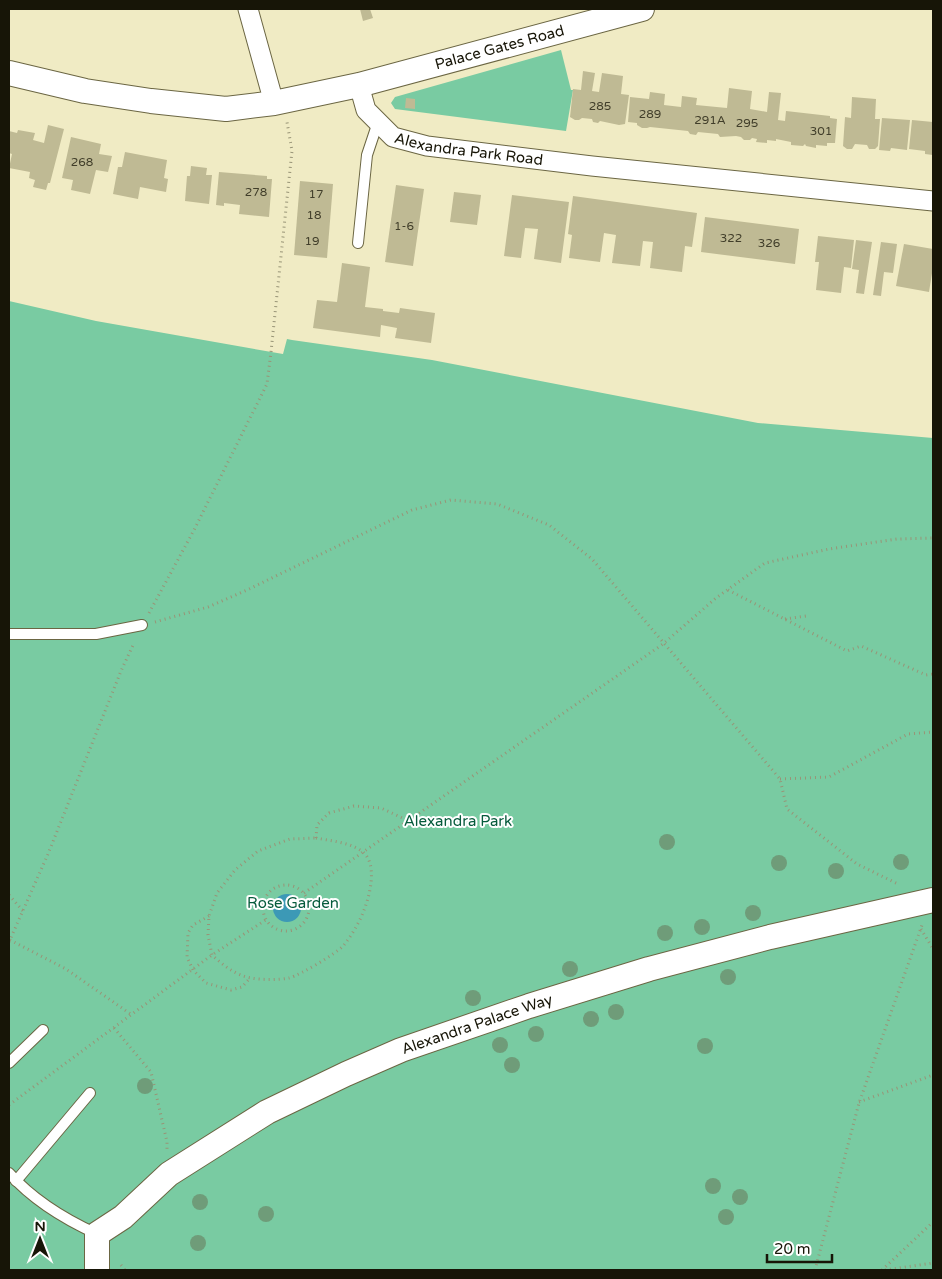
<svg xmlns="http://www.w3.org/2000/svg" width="942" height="1279" font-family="'Varela Round',sans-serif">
<rect width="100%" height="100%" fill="#f0ebc4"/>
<g fill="#79cba2">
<path d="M561,50L571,90H573L566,131L395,109L391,103L395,97Z"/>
<path d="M9,301L96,321L283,354L287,339L292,340L432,360L758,423L933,438V1270H9Z"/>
</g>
<circle fill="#3c99b6" cx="287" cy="908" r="14"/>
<g fill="#bfba94">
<path d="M360,9H370L373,18L363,21Z"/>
<path d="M583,71L595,73L592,91L599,92L602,73L623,76L621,94L629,95L625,124L619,125L600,121L598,123L593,122L592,119L582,118L579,120H575L570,117L573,89L581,90Z"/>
<path d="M729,88L752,91L750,109L767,112L769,92L781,93L778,120L785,121L786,111L830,116V118L837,119L835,143H827V146L816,145V148L806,146L805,144L803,146L791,145V142L776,139V141L767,140V143L756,142L757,139L752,138L750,140H744L741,137L736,136L720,137L718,134L698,132L696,135L690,134L688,131L650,127L647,128H642L637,125V123L628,122L630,97L649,99L650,92L665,94L664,105L681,107L682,96L697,98L696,105L727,108Z"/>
<path d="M852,97L876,99L875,119H880L878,146L875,149H869L867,145L855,144L852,149H847L843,146L845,117L851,118Z"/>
<path d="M406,98L415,99V109L405,108Z"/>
<path d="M882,118L910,120L907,150L891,148L890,151L879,150Z"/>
<path d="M912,120L933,122V155L925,154V151L909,149Z"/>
<path d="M48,125L64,129L50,183H48L46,190L33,187L35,180L29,178L30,172L9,168L12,154L9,153V131L17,133L18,130L35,133L33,140L44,143Z"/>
<path d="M71,137L101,144L99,154L112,156L108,172L96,170L90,194L71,190L73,180L62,178Z"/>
<path d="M125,152L167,160L164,178L168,179L166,192L140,187L138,199L113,194L118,167H122Z"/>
<path d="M191,166L207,168L206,175H212L209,204L185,201L187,176H190Z"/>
<path d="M219,172L267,176V179H272L269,217L239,214L240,205L224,203V206L216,205Z"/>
<path d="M300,181L333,184L327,258L294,255Z"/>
<path d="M396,185L424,189L413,266L385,262Z"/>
<path d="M454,192L481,195L477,225L450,222Z"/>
<path d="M512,195L569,202L561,263L534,259L538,229L525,228L521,258L504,256Z"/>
<path d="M573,196L697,213L692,247L685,246L682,272L650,268L653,242L643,241L640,266L612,263L616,235L604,233L600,262L569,258L572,235L568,234Z"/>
<path d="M705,217L799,229L795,264L701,252Z"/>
<path d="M818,236L854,240L851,268L844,267L841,293L816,290L819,262H815Z"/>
<path d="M856,240L872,242L864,294L856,293L859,270L852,269Z"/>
<path d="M881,242L897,244L893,273L884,272L881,296L873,295Z"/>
<path d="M904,244L933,249V267L929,292L896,286Z"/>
<path d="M342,263L370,267L365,307L383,309V311L399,313L400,308L435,313L431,343L395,338L397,328L381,325L380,337L313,328L317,300L337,302Z"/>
</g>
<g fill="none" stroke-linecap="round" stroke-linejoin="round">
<g stroke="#6b6643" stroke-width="12">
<g id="service">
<path d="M358,243L367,155L378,122"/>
<path d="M9,634H96L142,625"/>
<path d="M9,1063L43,1030"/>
<path d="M9,1173C33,1200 64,1219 97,1234"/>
<path d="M16,1181L90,1093"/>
</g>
</g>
<g stroke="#6b6643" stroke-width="21">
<g id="minor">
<path d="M248,9L274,103"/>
<path id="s1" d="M359,85L366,110L393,137L427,146L592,166L933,201"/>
</g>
</g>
<g stroke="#6b6643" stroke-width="26">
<g id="tertiary">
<path id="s2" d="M9,73L85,91L151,101L226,109L274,103L359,85L642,9"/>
<path id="s3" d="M97,1270V1234L123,1217L169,1174L267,1112L346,1074L401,1050L529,1006L649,969L770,937L933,900"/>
</g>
</g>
<g stroke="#989477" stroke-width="3" stroke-dasharray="1 4" stroke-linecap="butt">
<path d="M728,590L847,651L861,646L926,675L933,674"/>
<path d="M149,613L194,530L267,384L271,352L292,151L287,122"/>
<path d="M785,619L806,616"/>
<path d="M155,622L208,607L247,590L412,510L451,500L497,504L549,525L592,559L780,779L787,809L857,864L898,884"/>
<path d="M780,779L829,777L908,734L933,732"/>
<path d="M316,838C331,841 350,842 363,852C372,860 372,873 371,883C368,906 358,927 344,945C336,954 300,975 289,978C278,980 262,980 251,978C235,975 223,965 212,955L208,935L209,916L217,893L235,870L258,851L290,839Z"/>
<path d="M316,838L317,825L329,813L354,806L381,808L409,821"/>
<circle cx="286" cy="908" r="23"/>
<path d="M304,893L663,644L716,598L765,563L829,549L897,539L933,538"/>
<path d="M9,895L23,911"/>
<path d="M209,916L193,925L188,933L187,957L193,970L206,983L231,990L242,987L250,978"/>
<path d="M921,929L933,949"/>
<path d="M10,940L66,969L132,1015"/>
<path d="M9,942L48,854L121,671L134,643"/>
<path d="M114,1028L151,1072L167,1142V1149"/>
<path d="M859,1102L933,1075"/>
<path d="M9,1105L212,955L267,919"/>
<path d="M121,1265L125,1270"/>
<path d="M815,1270L859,1103L922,925"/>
<path d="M882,1270L933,1222"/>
<path d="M885,1270L933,1263"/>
</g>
<use href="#service" stroke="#fff" stroke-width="10"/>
<use href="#minor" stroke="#fff" stroke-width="19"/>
<use href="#tertiary" stroke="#fff" stroke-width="24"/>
</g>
<g fill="#6f9c79">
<circle cx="667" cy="842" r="8"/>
<circle cx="901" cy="862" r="8"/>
<circle cx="779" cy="863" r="8"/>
<circle cx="836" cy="871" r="8"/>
<circle cx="753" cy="913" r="8"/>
<circle cx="702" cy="927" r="8"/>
<circle cx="665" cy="933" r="8"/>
<circle cx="570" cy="969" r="8"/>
<circle cx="728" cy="977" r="8"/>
<circle cx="473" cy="998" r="8"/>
<circle cx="616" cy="1012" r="8"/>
<circle cx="591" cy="1019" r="8"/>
<circle cx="536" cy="1034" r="8"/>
<circle cx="500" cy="1045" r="8"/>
<circle cx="705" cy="1046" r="8"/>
<circle cx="512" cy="1065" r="8"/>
<circle cx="145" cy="1086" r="8"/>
<circle cx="713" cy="1186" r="8"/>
<circle cx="740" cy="1197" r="8"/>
<circle cx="200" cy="1202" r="8"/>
<circle cx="266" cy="1214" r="8"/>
<circle cx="726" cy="1217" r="8"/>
<circle cx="198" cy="1243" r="8"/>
</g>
<g text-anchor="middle" stroke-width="4" stroke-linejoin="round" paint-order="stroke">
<g font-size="12" fill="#413e2a">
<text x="600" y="110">285</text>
<text x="650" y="118">289</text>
<text x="710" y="124">291A</text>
<text x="747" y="127">295</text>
<text x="821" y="135">301</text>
<text x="82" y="166">268</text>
<text x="256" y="196">278</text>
<text x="316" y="198">17</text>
<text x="314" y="219">18</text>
<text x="404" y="230">1-6</text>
<text x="731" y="242">322</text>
<text x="312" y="245">19</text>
<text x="769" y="247">326</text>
</g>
<g font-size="15" fill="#171507" stroke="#fff">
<text dy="5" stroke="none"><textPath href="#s2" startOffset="501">Palace Gates Road</textPath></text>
<text dy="5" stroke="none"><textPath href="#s1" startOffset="141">Alexandra Park Road</textPath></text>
<text dy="5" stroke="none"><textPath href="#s3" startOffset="474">Alexandra Palace Way</textPath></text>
</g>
<g font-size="15" fill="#065b3c" stroke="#fff">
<text x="458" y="826">Alexandra Park</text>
<text x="293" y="908">Rose Garden</text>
</g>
</g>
<rect width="942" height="1279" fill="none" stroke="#171507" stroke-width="20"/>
<g transform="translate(40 1239)" stroke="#ffffff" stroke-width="4" paint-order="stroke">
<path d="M0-4L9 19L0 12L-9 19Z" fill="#171507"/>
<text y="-8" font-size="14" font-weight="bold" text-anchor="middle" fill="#171507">N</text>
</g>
<path d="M767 1254v8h65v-8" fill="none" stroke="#171507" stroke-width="2.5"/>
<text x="774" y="1254" font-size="15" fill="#171507" stroke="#ffffff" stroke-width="4" paint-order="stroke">20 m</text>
</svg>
